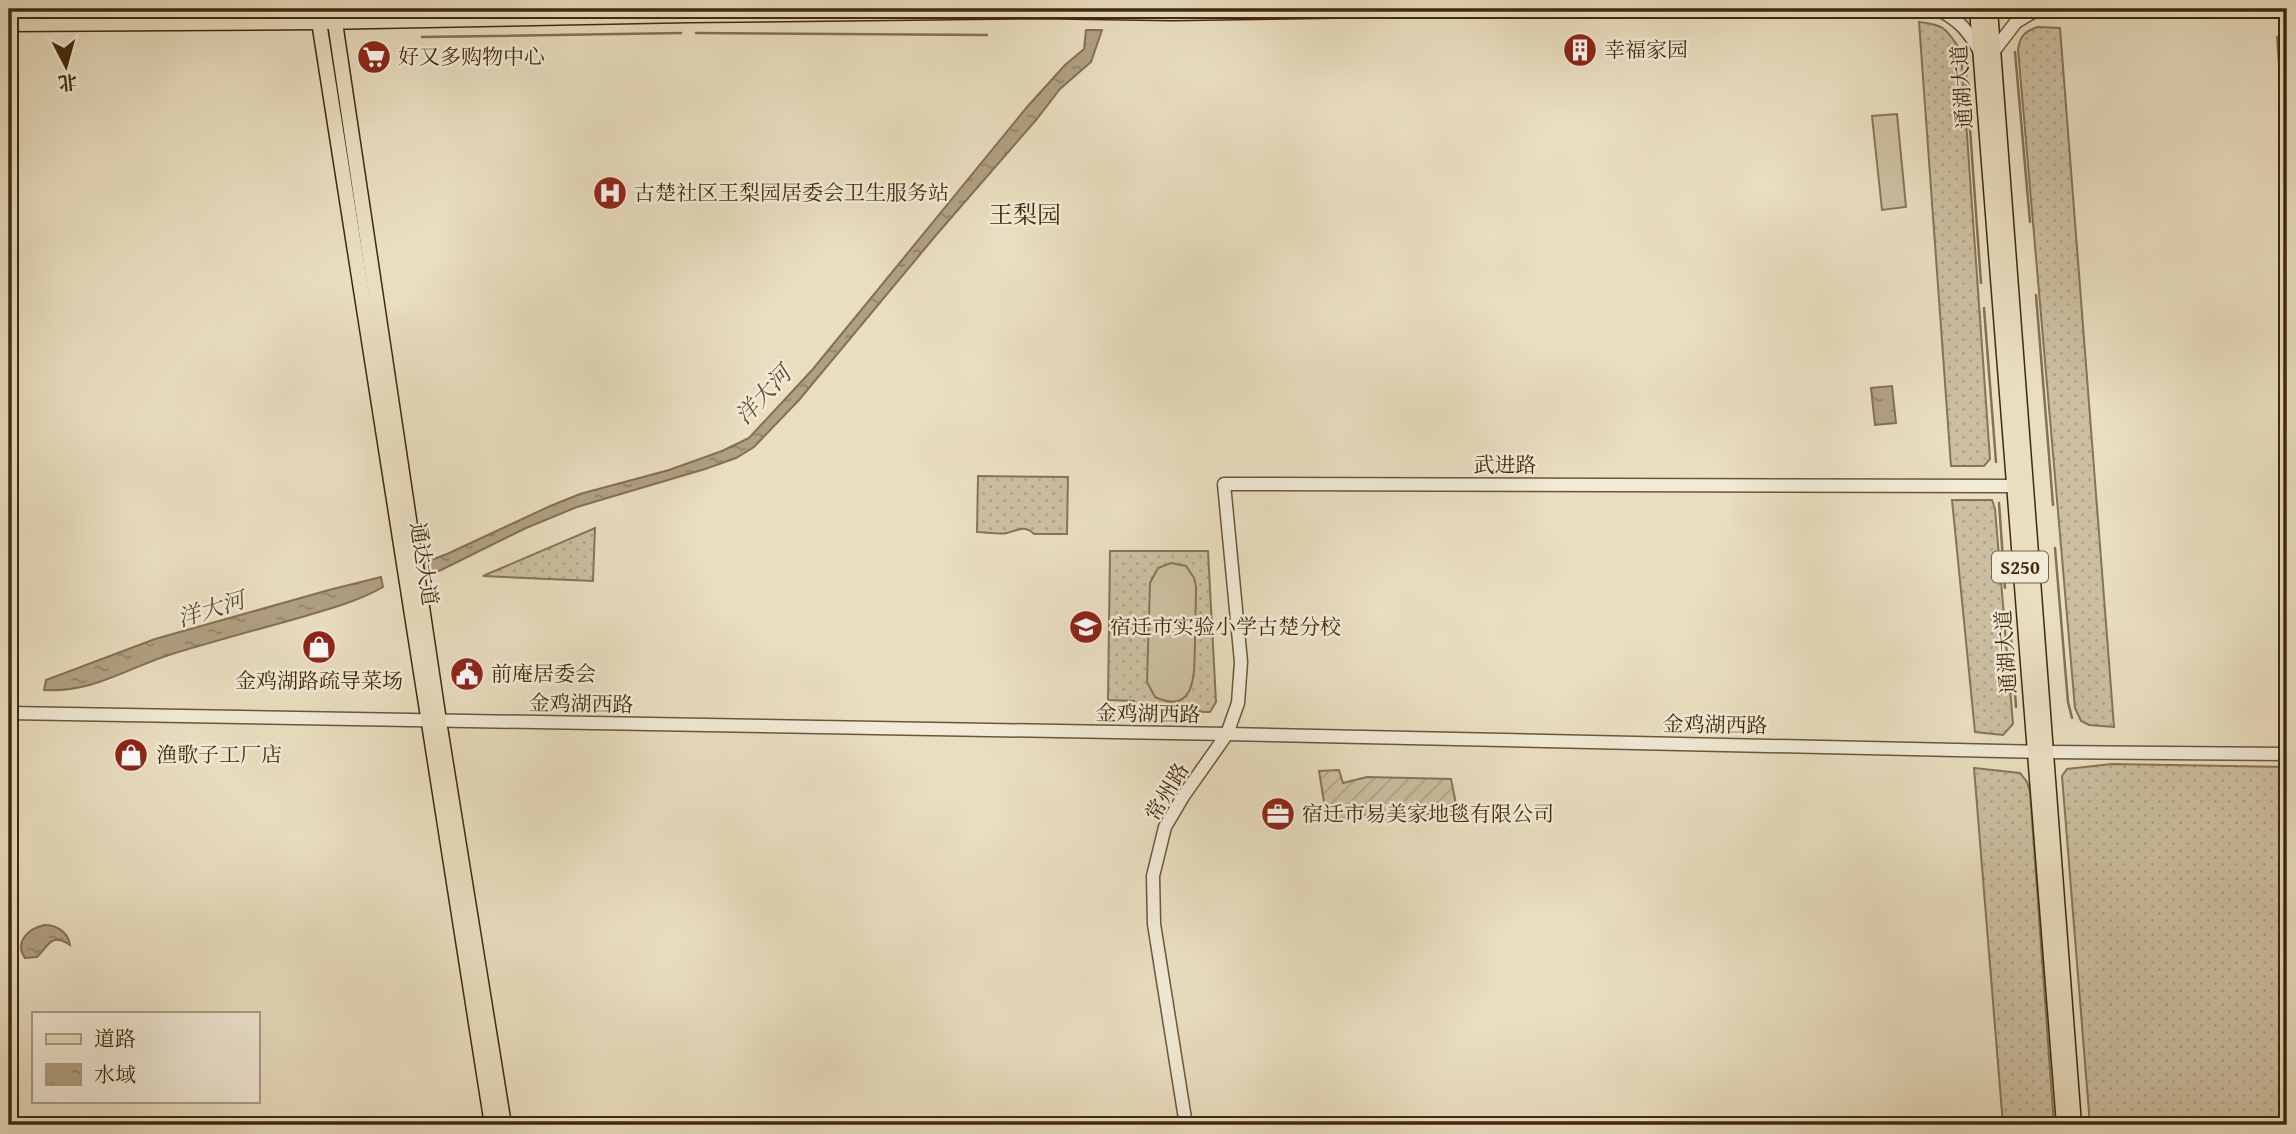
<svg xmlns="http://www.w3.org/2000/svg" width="2296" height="1134" font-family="'Gentium Book Plus','Noto Serif SC',serif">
<defs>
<pattern id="grass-dots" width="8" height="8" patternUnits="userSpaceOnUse" patternTransform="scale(1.75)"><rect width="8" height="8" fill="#ccbfa1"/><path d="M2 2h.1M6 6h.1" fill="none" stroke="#b0a489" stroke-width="1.8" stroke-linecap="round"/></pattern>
<pattern id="garden-furrows" width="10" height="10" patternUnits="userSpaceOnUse" patternTransform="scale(1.75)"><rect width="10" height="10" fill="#ccbfa1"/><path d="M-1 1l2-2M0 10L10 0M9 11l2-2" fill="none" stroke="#b0a489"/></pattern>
<pattern id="water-ripples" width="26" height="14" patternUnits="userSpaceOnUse" patternTransform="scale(1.75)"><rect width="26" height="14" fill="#b0a082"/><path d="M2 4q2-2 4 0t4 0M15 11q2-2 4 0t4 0" fill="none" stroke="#918269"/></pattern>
</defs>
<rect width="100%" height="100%" fill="#e9dec0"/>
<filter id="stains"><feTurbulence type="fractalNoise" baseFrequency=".00286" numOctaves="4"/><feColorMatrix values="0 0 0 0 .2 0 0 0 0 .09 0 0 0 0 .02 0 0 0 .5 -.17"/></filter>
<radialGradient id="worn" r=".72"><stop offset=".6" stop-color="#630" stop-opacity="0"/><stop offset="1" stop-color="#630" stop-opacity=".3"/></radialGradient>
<g fill="url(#grass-dots)" stroke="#867456" stroke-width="2">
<path d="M1919,22C1946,25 1946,29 1961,51L1990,459L1984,466H1951Z"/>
<path d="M2285,24H2287V128L2283,121L2277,37L2284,32Z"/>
<path d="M2038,27L2060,28L2114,727L2089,725L2081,721L2075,708L2018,49C2020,36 2025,31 2038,27Z"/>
<path d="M978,476L1068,477L1067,534H1034C1024,524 1017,531 1007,533C998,535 986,532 977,532Z"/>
<path d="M1952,500H1992L1995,509L2013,724L2003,735L1975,732Z"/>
<path d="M595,528L593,581L483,576Z"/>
<path d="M1110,551H1208L1216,702L1210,712L1135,711L1134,701L1108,700Z"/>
<path d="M2112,764L2287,767V1125H2090L2062,776L2067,769Z"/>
<path d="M1974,768L2020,773L2027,782L2030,792L2054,1125H2003Z"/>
</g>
<path fill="url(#garden-furrows)" stroke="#867456" stroke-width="2" d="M1339,770L1343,783L1367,777L1451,779L1457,809L1377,822L1369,815L1327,821L1319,771Z"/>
<g fill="#ccbfa1" stroke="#867456" stroke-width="2">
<path d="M1897,114L1906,207L1882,210L1872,116Z"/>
<path d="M1171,563L1186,566L1194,578L1196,586C1196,605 1195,623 1195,642C1194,669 1198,717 1155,697L1147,682L1150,583L1158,568Z"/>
</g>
<g fill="url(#water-ripples)" stroke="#847052" stroke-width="2">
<path d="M1086,30H1102L1091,62L1060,89L1036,120L937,234L799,400L754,447L736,458L705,469L577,507L526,528L439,571L424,576L423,563L447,554L548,507L580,494L669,470L722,451L749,438L813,369L1027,107L1065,65L1084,49Z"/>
<path d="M1892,386L1896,423L1875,425L1871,388Z"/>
<path d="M381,577L383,587C359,601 329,609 302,617C259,629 215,641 172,654C127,668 93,693 44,690L46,680L155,639L329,590Z"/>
<path d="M44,925C57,925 68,932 70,945C50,932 49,946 37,957L25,958C14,942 28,929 44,925Z"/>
</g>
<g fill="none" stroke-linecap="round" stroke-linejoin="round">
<g stroke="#847052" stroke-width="2.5">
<path d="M696,33L987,35"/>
<path d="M422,37L681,33"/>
<path d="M2015,52L2030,222"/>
<path d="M1966,73L1981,283"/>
<path d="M2036,295L2053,505"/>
<path d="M1984,308L1996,462"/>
<path d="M1999,503L2005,588"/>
<path d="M2055,548L2068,702L2072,718"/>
<path d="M2011,639L2016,707"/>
</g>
<g stroke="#6b5638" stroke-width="15">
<g id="minor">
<path d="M1937,9C1958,19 1969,31 1980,52"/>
<path d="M1993,52L2016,22L2038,9"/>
<path d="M9,713L1227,734L2047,752L2287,754"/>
<path d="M1186,1125L1154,924L1153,876L1165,827L1184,795L1227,734L1238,703L1241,662L1224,484L2014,486"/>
</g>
</g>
<g stroke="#41290b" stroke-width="17">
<g id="major">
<path d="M317,9L492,1125"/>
<path d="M333,9L439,721L504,1125"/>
<path d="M1977,9L2064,1125"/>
<path d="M1990,9L2074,1125"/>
<path d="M9,24L318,22L689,15L1040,11L1173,13L1442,9"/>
</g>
</g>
<use href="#minor" stroke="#f1ead6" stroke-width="12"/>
<use href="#major" stroke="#e9dec0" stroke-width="14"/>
</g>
<defs>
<g id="building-disc" transform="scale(1.75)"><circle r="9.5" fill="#8f2418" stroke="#f1ead6"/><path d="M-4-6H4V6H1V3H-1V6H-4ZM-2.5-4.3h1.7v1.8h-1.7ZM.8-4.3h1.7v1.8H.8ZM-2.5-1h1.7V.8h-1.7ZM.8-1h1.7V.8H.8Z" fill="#fff"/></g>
<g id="supermarket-disc" transform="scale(1.75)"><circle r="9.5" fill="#8f2418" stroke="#f1ead6"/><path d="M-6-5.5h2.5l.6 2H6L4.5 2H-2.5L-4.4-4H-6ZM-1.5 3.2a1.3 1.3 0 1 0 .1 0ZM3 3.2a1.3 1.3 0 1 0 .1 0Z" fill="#fff"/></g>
<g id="hospital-disc" transform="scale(1.75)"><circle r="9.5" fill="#8f2418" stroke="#f1ead6"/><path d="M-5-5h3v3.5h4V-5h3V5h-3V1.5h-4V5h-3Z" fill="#fff"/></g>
<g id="school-disc" transform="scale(1.75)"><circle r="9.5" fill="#8f2418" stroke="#f1ead6"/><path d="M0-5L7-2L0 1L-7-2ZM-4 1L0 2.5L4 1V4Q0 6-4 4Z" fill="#fff"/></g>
<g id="shop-disc" transform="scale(1.75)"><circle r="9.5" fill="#8f2418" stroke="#f1ead6"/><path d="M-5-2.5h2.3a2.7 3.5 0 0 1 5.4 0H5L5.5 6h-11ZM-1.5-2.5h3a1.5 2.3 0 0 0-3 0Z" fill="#fff"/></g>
<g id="civic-disc" transform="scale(1.75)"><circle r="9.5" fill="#8f2418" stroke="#f1ead6"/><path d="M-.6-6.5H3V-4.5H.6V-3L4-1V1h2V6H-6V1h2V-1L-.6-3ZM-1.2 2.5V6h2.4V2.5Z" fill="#fff"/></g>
<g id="office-disc" transform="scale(1.75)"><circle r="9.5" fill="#8f2418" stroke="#f1ead6"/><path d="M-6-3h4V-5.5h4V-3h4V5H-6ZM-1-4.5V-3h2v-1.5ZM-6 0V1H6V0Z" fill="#fff"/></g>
</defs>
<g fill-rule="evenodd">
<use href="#building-disc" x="1580" y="50"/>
<use href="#supermarket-disc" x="374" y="57"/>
<use href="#hospital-disc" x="610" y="193"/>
<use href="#school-disc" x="1086" y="627"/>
<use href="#shop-disc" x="319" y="647"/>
<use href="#civic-disc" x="467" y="674"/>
<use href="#shop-disc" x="131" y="755"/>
<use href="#office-disc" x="1278" y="814"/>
</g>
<g text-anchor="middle" stroke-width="5" stroke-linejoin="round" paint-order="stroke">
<rect fill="#f1ead6" stroke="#766348" stroke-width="2" x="1992" y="551.5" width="56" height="31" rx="5"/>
<g font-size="19" font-weight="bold" fill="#41290b">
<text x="2020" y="574">S250</text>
</g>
<g font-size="21" fill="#41290b" stroke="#f1ead6" text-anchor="start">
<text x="1604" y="57">幸福家园</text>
<text x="398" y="64">好又多购物中心</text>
<text x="634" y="200">古楚社区王梨园居委会卫生服务站</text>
<text x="1110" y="634">宿迁市实验小学古楚分校</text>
<text x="491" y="681">前庵居委会</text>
<text x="319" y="688" text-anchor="middle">金鸡湖路疏导菜场</text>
<text x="156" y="762">渔歌子工厂店</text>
<text x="1302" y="821">宿迁市易美家地毯有限公司</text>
</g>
<g font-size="21" fill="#41290b" stroke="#f1ead6">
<text transform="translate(1962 87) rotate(-94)" y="7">通湖大道</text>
<text x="1505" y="472">武进路</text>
<text transform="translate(424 564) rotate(81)" y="7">通达大道</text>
<text transform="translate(2006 652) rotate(-94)" y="7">通湖大道</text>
<text transform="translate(581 704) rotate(1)" y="7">金鸡湖西路</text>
<text transform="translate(1148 714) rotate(1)" y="7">金鸡湖西路</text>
<text transform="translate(1715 725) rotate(1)" y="7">金鸡湖西路</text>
<text transform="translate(1167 792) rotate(-59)" y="7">常州路</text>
</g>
<g font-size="23" font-style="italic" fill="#624d2f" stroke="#f1ead6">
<text transform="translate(763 395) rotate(-47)" y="8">洋大河</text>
<text transform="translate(211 609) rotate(-17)" y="8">洋大河</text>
</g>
<g font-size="24" fill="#41290b" stroke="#f1ead6">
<text x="1025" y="223">王梨园</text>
</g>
</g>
<rect width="2296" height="1134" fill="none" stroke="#e9dec0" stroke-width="35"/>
<rect x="10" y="10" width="2275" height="1113" fill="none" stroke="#41290b" stroke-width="3.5"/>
<rect x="18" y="18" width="2261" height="1099" fill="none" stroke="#41290b" stroke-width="2"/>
<rect x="32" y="1012" width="228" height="91" fill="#f1ead6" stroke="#ab9d85" stroke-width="2"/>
<rect x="46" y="1034" width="35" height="10" fill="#e9dec0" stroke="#ab9d85" stroke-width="2"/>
<text x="94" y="1046" font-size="21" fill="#41290b">道路</text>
<rect x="46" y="1064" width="35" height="21" fill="url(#water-ripples)" stroke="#ab9d85" stroke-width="2"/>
<text x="94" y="1082" font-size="21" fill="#41290b">水域</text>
<g transform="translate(66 66) rotate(174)" stroke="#f1ead6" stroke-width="5" paint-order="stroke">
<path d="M0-5L12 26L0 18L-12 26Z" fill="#41290b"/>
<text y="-10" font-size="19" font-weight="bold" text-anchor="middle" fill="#41290b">北</text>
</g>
<rect width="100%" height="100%" filter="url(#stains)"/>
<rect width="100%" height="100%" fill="url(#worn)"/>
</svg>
